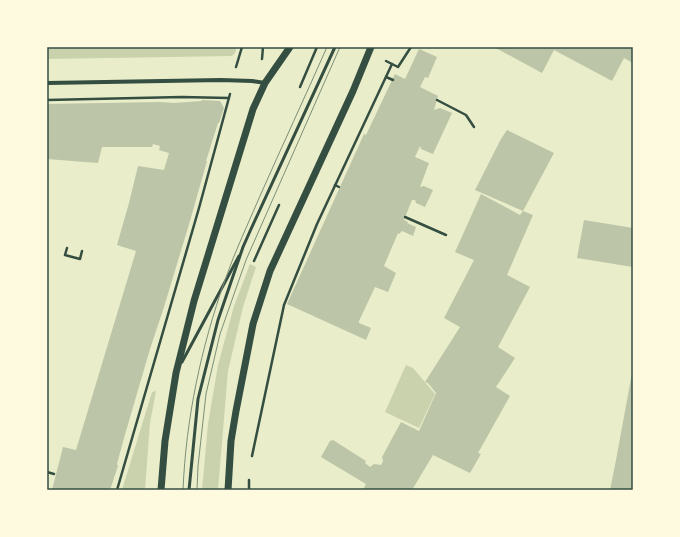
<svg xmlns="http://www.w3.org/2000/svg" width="680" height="537" font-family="'Roboto Condensed',sans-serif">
<rect width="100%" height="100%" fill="#e9edc9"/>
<g fill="#cad2ad">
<path d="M47,47H237L235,53L232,56L47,59Z"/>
<path d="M250,264L256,267L243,307L228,371L218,490H202L208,424L218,365L234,306Z"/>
<path d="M406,365L413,368L435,394L419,428L385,412Z"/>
<path d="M156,391L150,423L145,490H122L152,392Z"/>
</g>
<g fill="#bcc5a7">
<path d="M494,47H626L630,49L631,47H633V63L624,58L612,81L554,50L542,73Z"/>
<path d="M419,49L437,57L428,78L425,77L420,87L438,96L434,110L440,108L452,113L433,154L421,149L420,146L415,157L429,163L420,187L424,186L433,190L425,207L416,203L415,200H412L404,220L408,222L407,223L416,227L413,236L402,231L399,234L398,233L384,266L396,273L388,292L375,287L359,321V323L371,328L366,340L287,304L364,134L366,135L395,74L405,79Z"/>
<path d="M202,100L220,101L224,108L219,123H218L206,161H207L190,221L164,307L150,349L124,438L117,464L118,466L110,490H52L63,447L76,450L136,251L117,245L129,203L138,166L164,170L169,153L159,150L160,146L153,144L152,147H102L98,163L47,159V104L160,102L174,103L202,101Z"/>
<path d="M507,130L554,153L523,211L533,215L507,275L530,287L498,347L515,358L496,387L510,396L478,453L481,454L470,473L433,455L412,490H363L366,484L321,457L330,441L333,440L366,461L365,463L370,467L374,464L381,465L383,461L382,457L401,422L419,431L436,393L428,383L425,382L460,327L444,318L474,260L455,252L481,194L520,215L523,211L475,190L501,139Z"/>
<path d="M584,220L633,228V267L577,258Z"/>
<path d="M632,373L633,490H610L616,460Z"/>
</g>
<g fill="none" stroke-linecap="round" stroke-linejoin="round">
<g stroke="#344e41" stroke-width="2.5">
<path d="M262,59L263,47"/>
<path d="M386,61L398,67L411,47"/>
<path d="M236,67L242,47"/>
<path d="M386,77L393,80"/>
<path d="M300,87L317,47"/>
<path d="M47,100L182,97L229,98"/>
<path d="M437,100L466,115L474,127"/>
<path d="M335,185L339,187"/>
<path d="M405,217L446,235"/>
<path d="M67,248L65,255L80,259L82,251"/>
<path d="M254,261L279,205"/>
<path d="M252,456L284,305L317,224L392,64"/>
<path d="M47,472L54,474"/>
<path d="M117,490L199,208L230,94"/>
<path d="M249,490V480"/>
</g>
<g stroke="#344e41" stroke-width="3">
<path d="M182,362L239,256"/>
<path d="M189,490L198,399L218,320L243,247L251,229L335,47"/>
</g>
<path stroke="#344e41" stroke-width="4" d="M47,83L221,80L252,81L265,83"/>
<g stroke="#344e41" stroke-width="7">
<path d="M161,490L165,441L176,373L194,301L253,109L265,83L290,47"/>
<path d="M228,490L231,441L236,411L253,324L270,271L353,91L371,47"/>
</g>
<g stroke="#7c8e77" stroke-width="1">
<path d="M183,490C186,418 201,348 225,280C235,251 248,224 260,196C282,146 305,97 327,47"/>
<path d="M197,490L198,466L206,394L220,334L246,260L340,47"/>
</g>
</g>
<rect width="680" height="537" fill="none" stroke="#fefae0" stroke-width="96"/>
<rect x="48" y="48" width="584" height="441" fill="none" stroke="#344e41" stroke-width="1.5"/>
</svg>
